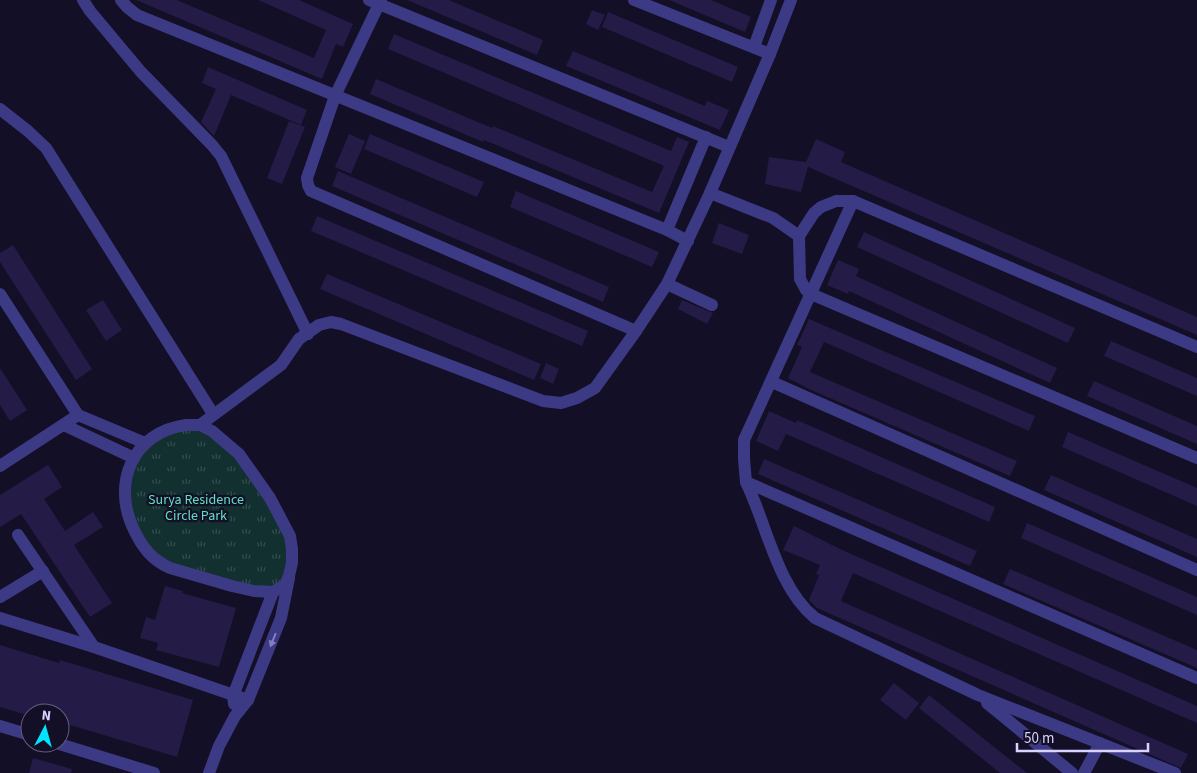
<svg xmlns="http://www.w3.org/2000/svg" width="1197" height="773" font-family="'Source Sans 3',sans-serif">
<defs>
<pattern id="grass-tufts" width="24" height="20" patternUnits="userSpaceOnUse" patternTransform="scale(1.25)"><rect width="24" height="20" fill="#12302f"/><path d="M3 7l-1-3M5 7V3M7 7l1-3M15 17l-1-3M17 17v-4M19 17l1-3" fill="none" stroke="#344d4e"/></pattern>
</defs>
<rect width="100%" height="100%" fill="#130f26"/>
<path fill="url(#grass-tufts)" d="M186,425L230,444L281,517L292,563L273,592L160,564L129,520L130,464L145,443Z"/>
<g fill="#241b47">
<path d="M136,0H177L314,58L326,30L258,0H299L353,24L343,47L336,44L322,79Z"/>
<path d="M407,0H449L543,40L537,55Z"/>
<path d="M669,0H711L751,17L745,32Z"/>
<path d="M592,10L605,15L598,30L586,24Z"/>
<path d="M608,12L738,67L732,82L602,27Z"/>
<path d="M394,34L671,151L677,137L689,142L659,213L484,140L483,142L370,94L376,79L492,128L493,126L652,192L664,166L388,49Z"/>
<path d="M573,51L705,106L707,101L729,110L720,130L566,66Z"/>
<path d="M208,67L307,110L301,125L231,95L214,136L201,122L216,89L202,83Z"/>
<path d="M289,121L305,127L282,184L267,178Z"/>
<path d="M349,134L365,141L351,174L335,167Z"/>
<path d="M370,134L484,182L477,197L364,149Z"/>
<path d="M816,139L845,152L841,162L1197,317V335L808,167L801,192L765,184L769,157L806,162Z"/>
<path d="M338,171L609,287L603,302L332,186Z"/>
<path d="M516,191L659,252L652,267L510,207Z"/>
<path d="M317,216L588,331L582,346L311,231Z"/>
<path d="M719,223L749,235L742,254L712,243Z"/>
<path d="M864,232L1075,328L1068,343L857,247Z"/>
<path d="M13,245L92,369L76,380L0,262V253Z"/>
<path d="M838,260L859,269L856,276L1057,368L1050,383L849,291L848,294L827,285Z"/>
<path d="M327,274L541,364L534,380L320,289Z"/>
<path d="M103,300L122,330L106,341L86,310Z"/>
<path d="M682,300L713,313L707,324L678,309Z"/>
<path d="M809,319L1035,416L1029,431L824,342L810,372L1017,461L1010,476L811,390L788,378L802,347L797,345Z"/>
<path d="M1111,341L1197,378V396L1104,356Z"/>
<path d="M546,363L559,369L553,384L540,378Z"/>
<path d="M0,368L27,410L10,421L0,405Z"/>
<path d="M1094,381L1197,426V444L1087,396Z"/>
<path d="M769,411L796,423L797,420L995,507L989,522L786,434L778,451L756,441Z"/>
<path d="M1068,432L1197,488V506L1062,447Z"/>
<path d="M764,459L977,551L970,566L758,474Z"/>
<path d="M48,465L62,487L44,499L65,531L93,512L103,527L74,545L112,603L90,617L21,514L0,527V495Z"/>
<path d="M1051,475L1197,539V557L1044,490Z"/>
<path d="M1027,523L1197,597V615L1021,538Z"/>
<path d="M794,526L840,549L1197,706V723L853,573L841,601L1188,754L1181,768L817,608L809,600L819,575L816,574L820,565L783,550Z"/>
<path d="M1010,569L1197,650V668L1003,584Z"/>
<path d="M165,586L183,591L182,593L236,608L219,667L156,650L158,643L140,638L146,617L155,620Z"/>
<path d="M0,645L59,663L60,660L193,700L177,757L60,722V713H30V716L0,707Z"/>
<path d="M894,683L919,703L906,720L880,700Z"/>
<path d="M929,695L1003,754L1027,773H1000L919,708Z"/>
<path d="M33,758L72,769L71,773H29Z"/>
</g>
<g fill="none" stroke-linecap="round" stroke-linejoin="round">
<g stroke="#3d3a85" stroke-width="12">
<path d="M83,0L90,11L141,72L212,145L221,156L308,334"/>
<path d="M121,0L127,7L137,15L667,230L688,241"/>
<path d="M369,0L729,147"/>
<path d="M381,0L335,96L307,178L308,185L311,191L636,331"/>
<path d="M634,0L770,54"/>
<path d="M754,47L771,0"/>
<path d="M0,109L28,131L46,148L213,414"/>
<path d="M710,193L773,218L799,236"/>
<path d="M853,201H836L821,207L814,213L799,236L800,279L806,290L811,294L1197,458"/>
<path d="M667,230L706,137"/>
<path d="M667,284L712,305"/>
<path d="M0,294L78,415L145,443"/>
<path d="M1197,347L853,201L744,440V459L746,482L1197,678"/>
<path d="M772,382L1197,570"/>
<path d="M64,425L134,458"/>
<path d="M186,425H200L212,431L239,454L270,498L290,536L292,549V563L289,576L285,585L273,592L254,591L232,586L170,568C152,560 142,547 134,530C111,483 133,432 186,425Z"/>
<path d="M200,425L281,365L299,339L319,325L331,322L341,324L543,401L561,403L577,398L595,388L636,331L667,284L710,193L770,54L791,0"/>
<path d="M0,466L78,415"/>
<path d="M746,482C767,525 777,587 815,618L978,695L1175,773"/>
<path d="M18,535L94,647"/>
<path d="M0,597L43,571"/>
<path d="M0,618L94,647L248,700"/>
<path d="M987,703L1072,773"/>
<path d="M234,704L233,696L273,592"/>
<path d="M0,726L30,735"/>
<path d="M56,743L154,773"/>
<path d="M209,773L219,746L235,716L248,700L281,618L289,578"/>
<path d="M1084,773L1100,743"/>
</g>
</g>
<defs><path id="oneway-solid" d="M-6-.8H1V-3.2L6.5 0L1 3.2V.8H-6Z" transform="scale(1.25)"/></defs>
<use fill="#837fbc" href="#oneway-solid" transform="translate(273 640) rotate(112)"/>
<g text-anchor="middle" stroke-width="4.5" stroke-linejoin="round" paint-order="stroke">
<g font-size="14" fill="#5fe0c0" stroke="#130f26">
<text x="196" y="504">Surya Residence<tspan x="196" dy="16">Circle Park</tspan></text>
</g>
</g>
<g transform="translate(45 728) rotate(6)"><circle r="24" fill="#130f26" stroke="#625e7d"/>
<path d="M0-4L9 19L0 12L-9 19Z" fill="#00e5ff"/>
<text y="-8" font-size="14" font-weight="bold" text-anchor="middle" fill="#d9d4ff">N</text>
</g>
<path d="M1017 743v8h131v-8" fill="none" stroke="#d9d4ff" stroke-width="2.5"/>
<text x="1024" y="743" font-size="15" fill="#d9d4ff" stroke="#130f26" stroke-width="4" paint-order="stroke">50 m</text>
</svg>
